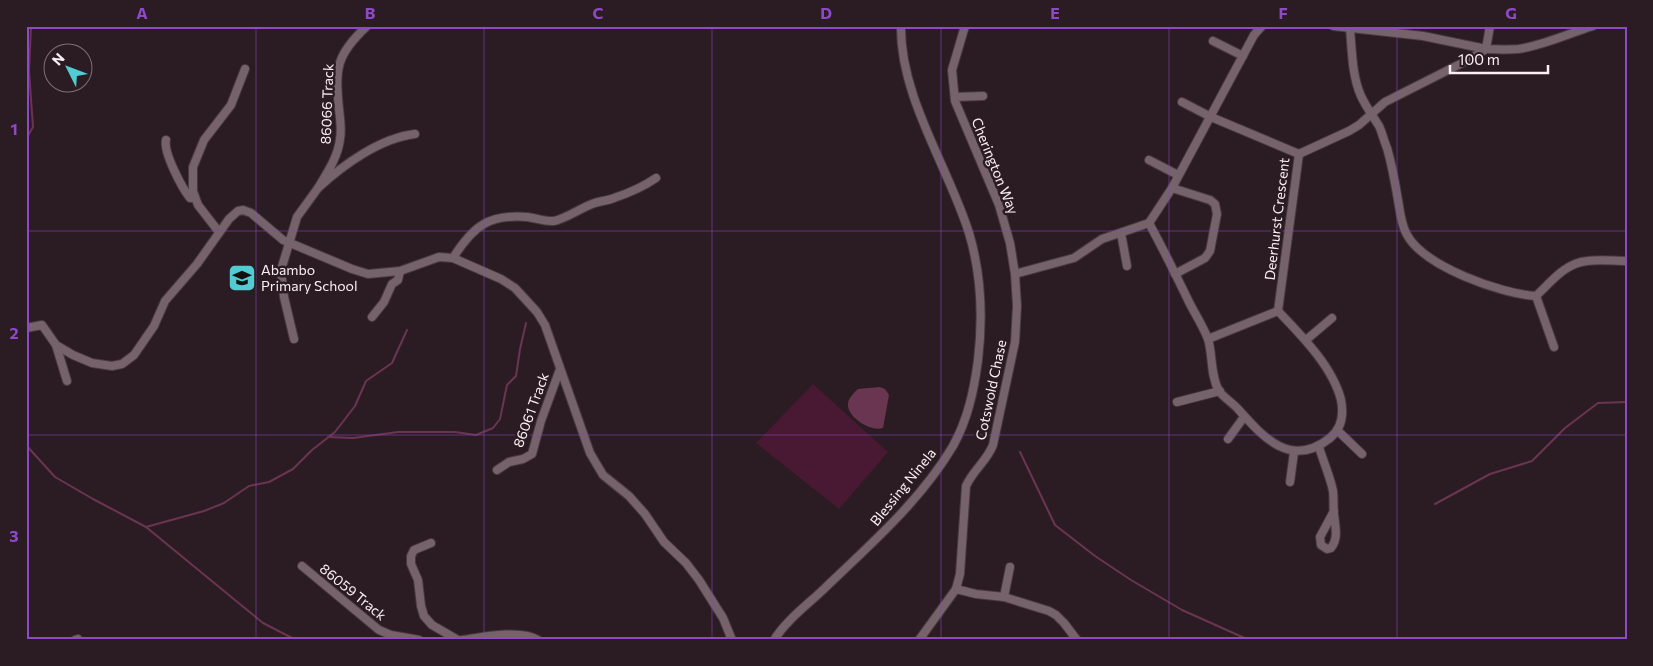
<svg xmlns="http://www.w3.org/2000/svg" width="1653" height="666" font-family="Commissioner,sans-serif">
<rect width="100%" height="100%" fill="#2b1c23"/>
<path fill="#491833" d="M813,384L888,452L839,509L756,443Z"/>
<path fill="#6a3550" d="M880,387L885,389L889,395L883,428C871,432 849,418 848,406C847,399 854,393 858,389Z"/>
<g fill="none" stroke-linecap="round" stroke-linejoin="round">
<g stroke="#6a3550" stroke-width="2">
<path d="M26,139L33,127L29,71L31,26"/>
<path d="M328,437L353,438L398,432H455L476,435L493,428L500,419L507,385L516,376L520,349L526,323"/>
<path d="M26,445L55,477L93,499L146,527L263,623L296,640"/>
<path d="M1020,452L1055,525L1095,556L1131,580L1182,610L1249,640"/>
<path d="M1435,504L1490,474L1532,461L1565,428L1598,403L1627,402"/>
<path d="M146,527L204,511L224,503L249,486L269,482L293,469L312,450L335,432L355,406L366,381L392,363L407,330"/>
</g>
<g stroke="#46393f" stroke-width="10">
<g id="minor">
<path d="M367,26C336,55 335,68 339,109C340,119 342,129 340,139C338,157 327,173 318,188C343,165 380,138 415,134"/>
<path d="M1333,26L1423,36L1486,49C1496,49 1507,50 1518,49C1542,46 1570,33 1593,26"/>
<path d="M1350,29C1352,51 1352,76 1361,96C1366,107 1373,116 1379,126C1382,132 1384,141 1387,148C1392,165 1395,182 1398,200C1400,211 1401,223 1406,233C1422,266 1501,294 1536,296C1551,282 1565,263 1587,261C1600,259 1614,261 1627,261"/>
<path d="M1213,41L1243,56"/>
<path d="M1486,49L1490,26"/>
<path d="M955,97L983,96"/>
<path d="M1182,102L1211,117L1299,154"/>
<path d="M166,140C163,152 182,188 190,198H195"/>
<path d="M1299,154L1349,131L1359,125L1385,102L1470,59L1486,49"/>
<path d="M1149,160L1178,175"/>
<path d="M1172,188L1210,200L1215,204L1217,214L1210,251L1205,258L1175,274"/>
<path d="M1149,223C1163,249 1176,275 1189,302C1195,314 1203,326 1208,339C1213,355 1210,375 1219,391C1224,398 1233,403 1238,409C1264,438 1291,469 1330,438C1341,429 1344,415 1341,400C1333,367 1301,335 1278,311L1299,154"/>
<path d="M219,232L198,205L193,191V167L204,140L231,105L245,69"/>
<path d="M1121,233L1127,266"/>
<path d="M453,258C473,226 489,214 527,217C536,218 545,222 554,221C567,218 579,209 592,204C599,201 607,201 614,198C629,193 643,187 656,178"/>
<path d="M1015,274L1074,258L1102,239L1149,223L1172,188L1254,35L1262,26"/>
<path d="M1536,296L1554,347"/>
<path d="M372,317L384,302L392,284L398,280L400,271"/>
<path d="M26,328L42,325L56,345L73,355L92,363L112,366L122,364L134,355L154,326L165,301L197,264L229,219L238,211L243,210L251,213L283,240L352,269L368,274L400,271L439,257L453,258L501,279L515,288L537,312L545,325L590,453L603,475L629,496L645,514L664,542L686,563L699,580L723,618L732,640"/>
<path d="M294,339L284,297L281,270L297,217L318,188"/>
<path d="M1208,339L1278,311"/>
<path d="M1306,340L1332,318"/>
<path d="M56,345L67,381"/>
<path d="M1177,402L1220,391"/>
<path d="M1337,430L1362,454"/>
<path d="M1228,439L1244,417"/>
<path d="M1319,447C1323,461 1330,476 1333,491C1334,499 1333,507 1334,514C1335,526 1339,538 1331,548L1327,549L1321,545L1320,537L1334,511"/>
<path d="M497,470L509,462L523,459L532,454L541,421L560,369"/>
<path d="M1290,482L1294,452"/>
<path d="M431,543L414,550L411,556V564L418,580L421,606L424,616L432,625L458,640"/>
<path d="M302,566L379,630L391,635L419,640"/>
<path d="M956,589L976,594L1004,597L1049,611L1056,615L1064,623L1077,640"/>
<path d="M1004,597L1010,567"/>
<path d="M75,640L78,639"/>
<path d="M462,640C482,637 521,629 538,640"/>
<path d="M774,640C787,619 810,603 827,586C872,543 921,500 953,446C968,419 974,390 978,360C983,318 981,273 969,233C948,166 900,97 901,26"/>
<path d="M919,640L956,589L960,574L966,486C973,470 987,461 993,445L1015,342L1017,306L1015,274L1010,243L999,205L955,101L952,70L965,26"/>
</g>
</g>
<use href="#minor" stroke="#75626a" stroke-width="8"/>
</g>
<path fill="none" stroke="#8e49c7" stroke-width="1" stroke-opacity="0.55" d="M256,26V640M484,26V640M712,26V640M941,26V640M1169,26V640M1397,26V640M26,231H1627M26,435H1627"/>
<defs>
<g id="school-square" transform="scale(1.4375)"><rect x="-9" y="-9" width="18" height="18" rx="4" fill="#51ccd2" stroke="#2b1c23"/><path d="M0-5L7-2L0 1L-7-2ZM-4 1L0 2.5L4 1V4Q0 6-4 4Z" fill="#111"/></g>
</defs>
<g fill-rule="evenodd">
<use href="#school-square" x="242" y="278"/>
</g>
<g text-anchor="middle" stroke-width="5" stroke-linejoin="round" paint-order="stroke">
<g font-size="14" fill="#faeff3" stroke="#2b1c23">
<text transform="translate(327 104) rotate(-88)" y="5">86066 Track</text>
<text transform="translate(995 166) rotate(68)" y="5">Cherington Way</text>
<text transform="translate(1277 219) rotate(-83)" y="5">Deerhurst Crescent</text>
<text transform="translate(991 390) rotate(-78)" y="5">Cotswold Chase</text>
<text transform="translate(531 410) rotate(-70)" y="5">86061 Track</text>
<text transform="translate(903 487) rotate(-51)" y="5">Blessing Ninela</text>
<text transform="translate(353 592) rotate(39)" y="5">86059 Track</text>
</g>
<g font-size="14" fill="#faeff3" stroke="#2b1c23" text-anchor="start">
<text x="261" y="275">Abambo<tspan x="261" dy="16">Primary School</tspan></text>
</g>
</g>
<rect width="1653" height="666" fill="none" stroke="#2b1c23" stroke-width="55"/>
<g transform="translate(68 68) rotate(312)"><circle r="24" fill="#2b1c23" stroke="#7e7076"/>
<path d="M0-4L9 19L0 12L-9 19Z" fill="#51ccd2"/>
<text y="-8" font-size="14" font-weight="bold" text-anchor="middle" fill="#faeff3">N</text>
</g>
<path d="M1450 65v8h98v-8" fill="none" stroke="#faeff3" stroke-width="2.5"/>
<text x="1458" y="65" font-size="15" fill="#faeff3" stroke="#2b1c23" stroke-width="4" paint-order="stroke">100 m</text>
<rect x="28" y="28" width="1598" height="610" fill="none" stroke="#8e49c7" stroke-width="2"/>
<g font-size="16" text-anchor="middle" font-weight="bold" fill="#8e49c7">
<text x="142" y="19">A</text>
<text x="370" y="19">B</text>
<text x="598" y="19">C</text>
<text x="826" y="19">D</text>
<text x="1055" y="19">E</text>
<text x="1283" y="19">F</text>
<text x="1511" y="19">G</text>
<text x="14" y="135">1</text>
<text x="14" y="339">2</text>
<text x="14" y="542">3</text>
</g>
</svg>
